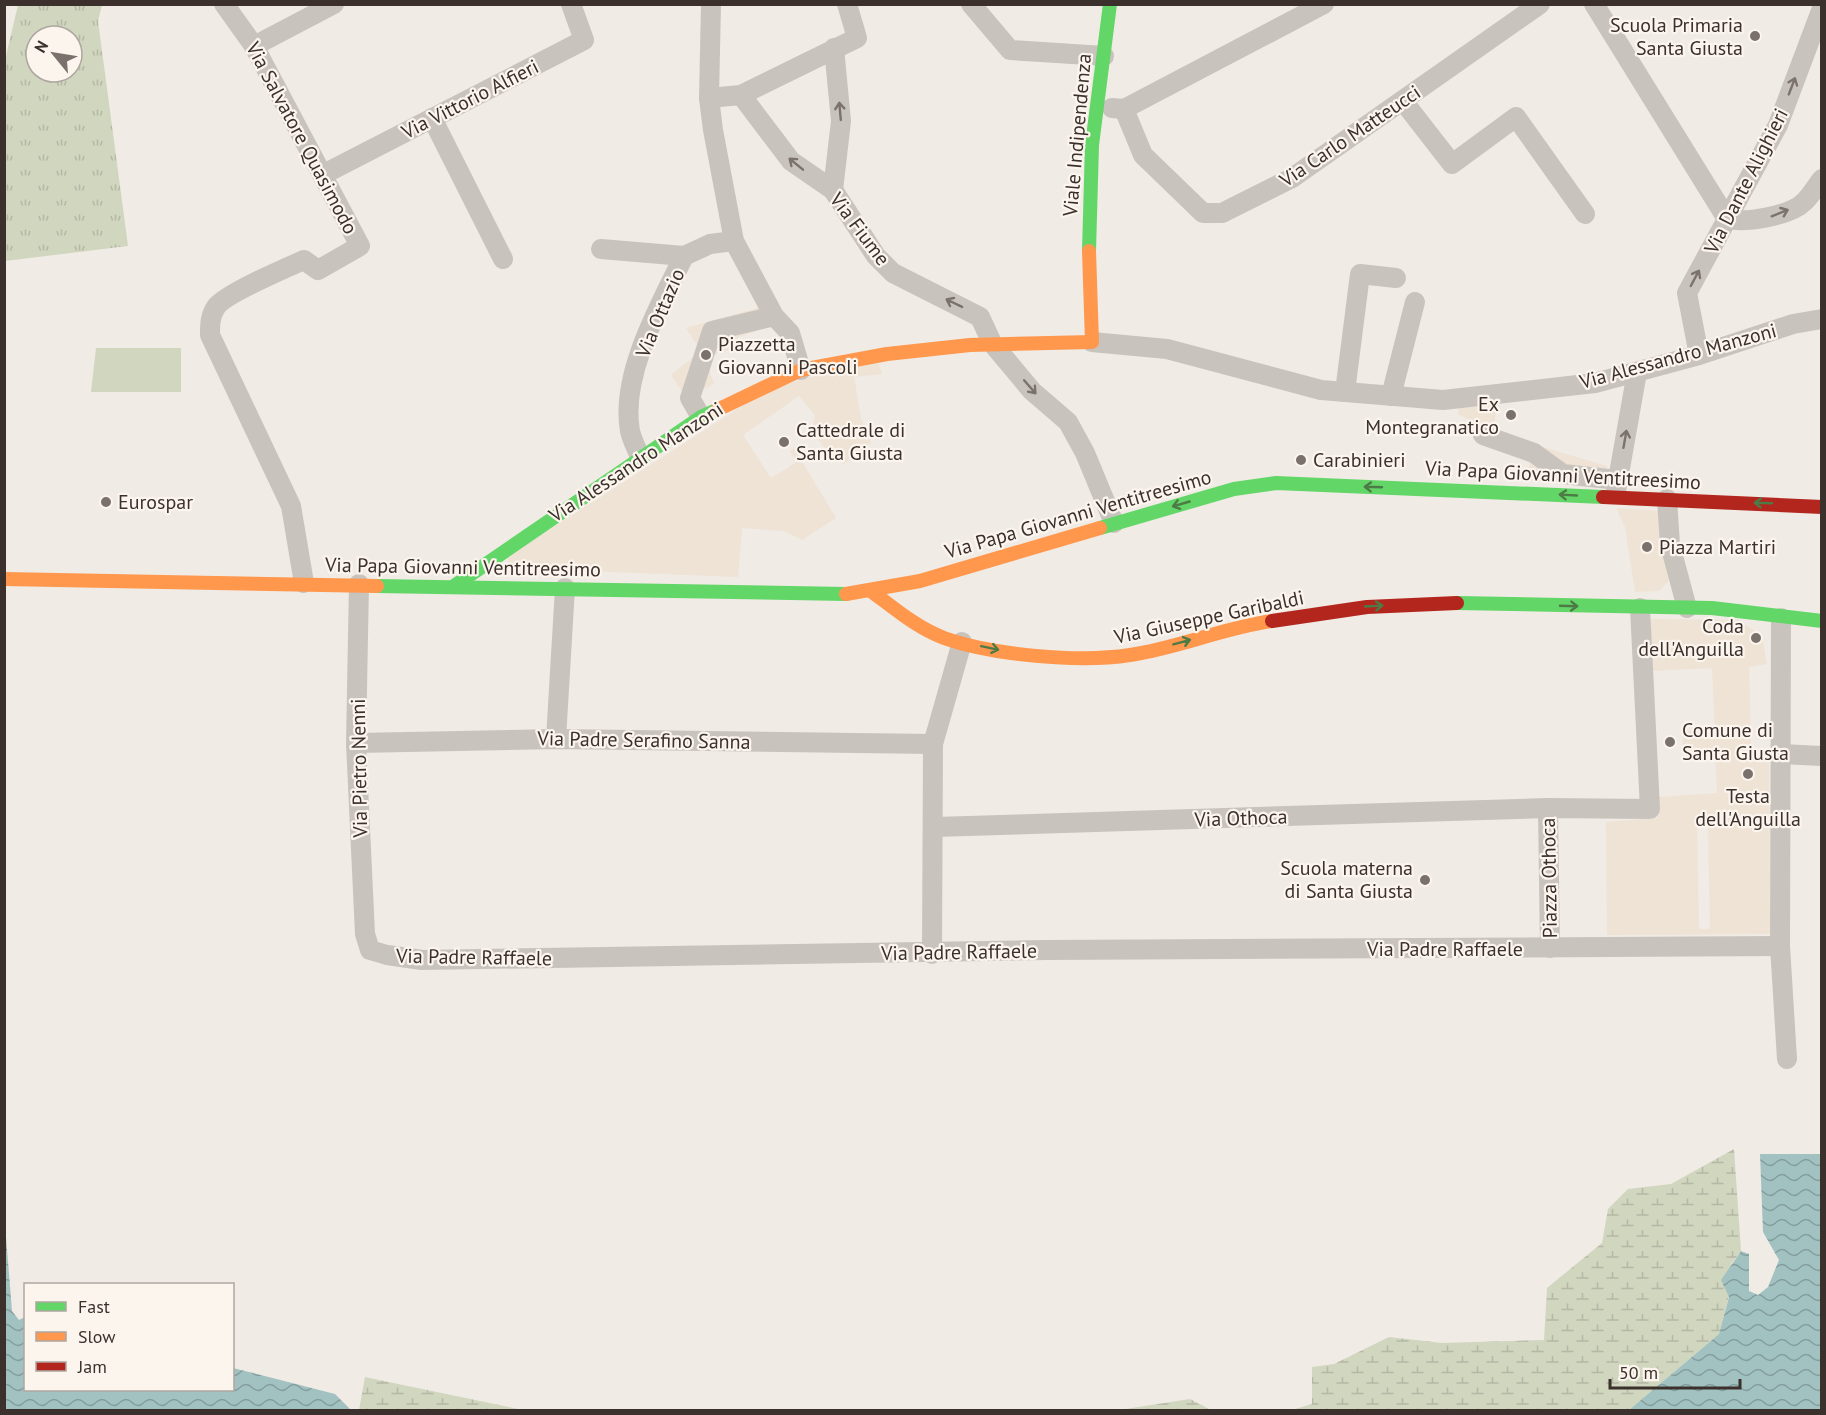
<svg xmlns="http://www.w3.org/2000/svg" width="1826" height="1415" font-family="'PT Sans',sans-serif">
<defs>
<pattern id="grass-tufts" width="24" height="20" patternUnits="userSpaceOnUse" patternTransform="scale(1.5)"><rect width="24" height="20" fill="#d1d6bf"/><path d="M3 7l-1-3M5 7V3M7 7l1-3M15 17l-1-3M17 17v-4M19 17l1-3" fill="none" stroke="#b4b8a4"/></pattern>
<pattern id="wetland-marsh" width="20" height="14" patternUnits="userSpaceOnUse" patternTransform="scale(1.5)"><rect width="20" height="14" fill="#d1d6bf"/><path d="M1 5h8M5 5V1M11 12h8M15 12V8" fill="none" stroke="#b4b8a4"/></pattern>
<pattern id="water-waves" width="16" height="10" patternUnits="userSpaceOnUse" patternTransform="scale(1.5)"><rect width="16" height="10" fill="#a1c2c1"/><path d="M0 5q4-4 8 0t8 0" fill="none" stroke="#849e9d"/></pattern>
</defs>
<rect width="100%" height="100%" fill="#f0ebe5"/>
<path fill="url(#grass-tufts)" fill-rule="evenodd" d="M18,5H102L98,21L128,246L5,261L4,64ZM36,36H72V72H36Z"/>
<g fill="url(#wetland-marsh)">
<path d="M1734,1149L1741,1251L1731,1264L1729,1296L1719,1334L1629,1410H1292L1312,1404V1367L1334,1364L1389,1337L1442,1343L1544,1340L1547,1288L1602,1243L1608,1209L1628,1189L1671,1184Z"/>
<path d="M365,1377L379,1380L523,1410H359Z"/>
<path d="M1190,1399L1211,1410H1119Z"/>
</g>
<path fill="#d1d6bf" d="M96,348H181V392H91Z"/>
<g fill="#eee3d5" fill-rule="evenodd">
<path d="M761,307L775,325L738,337L740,346L705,358L714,384L686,397L671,375L701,351L686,328Z"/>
<path d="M877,358L882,374L854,377L861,418L871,443L844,464L828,453L812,430L815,415L799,396L743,435L771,478L797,462L790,451L794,448L836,518L802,540L784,531L742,528L738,577L510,568L507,557L767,390Z"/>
<path d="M1498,399L1493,432L1458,414L1459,407Z"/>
<path d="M1533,444L1607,466L1601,486L1527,480Z"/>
<path d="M1616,508L1658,511L1670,568L1668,582L1658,591L1635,592L1625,527Z"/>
<path d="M1648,619L1738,620L1762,636L1767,664L1749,667L1751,750L1769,748L1770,934L1607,935L1606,822L1658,818L1659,797L1717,793L1715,752L1683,754L1682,731L1715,730L1712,668L1653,671ZM1697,825H1708L1710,929H1699Z"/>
</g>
<g fill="url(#water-waves)">
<path d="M1760,1154H1821V1410H1629L1719,1334L1729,1297L1721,1280L1741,1251L1749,1254V1291L1758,1295L1768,1287L1779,1260L1763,1232Z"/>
<path d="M5,1224L12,1311L19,1320L25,1317L26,1390H232L233,1368L335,1394L351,1410H5Z"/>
</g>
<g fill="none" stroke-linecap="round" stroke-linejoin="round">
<g stroke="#c9c3be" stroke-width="20">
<path d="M224,4L254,46L360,246L318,270L304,260C286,268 225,294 216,307C210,316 210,324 210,335L291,506L304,583"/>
<path d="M711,4L709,98L713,130L734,241L774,316L790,333L801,370"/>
<path d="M971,4L1010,50L1104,56"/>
<path d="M1594,4L1727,219C1746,223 1790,216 1804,202C1811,196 1816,186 1822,179"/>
<path d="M254,46L334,4"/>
<path d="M741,95L791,161L833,190L876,256L893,273L980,317L992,343L1032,391L1068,422L1085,453L1114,523"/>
<path d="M709,98L741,95L857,38L847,4"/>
<path d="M1403,101L1452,164L1516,117L1585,214"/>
<path d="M1112,108L1124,109L1324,4"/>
<path d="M1124,109L1143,155L1203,213H1222L1292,178L1540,4"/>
<path d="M432,118L503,259"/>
<path d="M322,175L584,40L571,4"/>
<path d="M833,190L841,121L834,48"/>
<path d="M601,249L684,256"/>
<path d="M1092,342L1167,349L1321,390L1443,400L1595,383L1699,355L1793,324L1822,319"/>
<path d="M1699,355L1687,293L1778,125L1822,8"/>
<path d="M1345,392L1360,274L1396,278"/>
<path d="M1391,396L1415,302"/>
<path d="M701,417L690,398L712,331L774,316"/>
<path d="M1483,435L1534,453L1563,474L1618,480"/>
<path d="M640,457C637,449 632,440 630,431C620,375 660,305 684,256L710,244L734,241"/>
<path d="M1616,491L1637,372"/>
<path d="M1667,499L1670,545L1687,608"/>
<path d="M359,584L356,743L365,934L370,950L387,955L422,960L1047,950L1780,946"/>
<path d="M1781,618L1780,946L1787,1059"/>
<path d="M556,739L565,588"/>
<path d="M356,743L556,739L933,744"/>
<path d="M1781,754L1822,756"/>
<path d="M934,827L1548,808"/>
<path d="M1550,948L1548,808L1650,809L1640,608"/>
<path d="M932,954L933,744L962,642"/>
</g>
<g stroke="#63d668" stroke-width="14">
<path d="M1089,251L1092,145L1110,4"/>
<path d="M1100,528L1234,489L1276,483L1603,497"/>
<path d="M377,586L846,594"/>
<path d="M454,586L701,417L717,410"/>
<path d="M1457,603L1712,608L1822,621"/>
</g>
<g stroke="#ff974d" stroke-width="14">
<path d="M717,410L801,370L887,354L970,345L1092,342L1089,251"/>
<path d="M4,579L377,586"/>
<path d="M871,591C894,608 917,628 944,638C992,655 1079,663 1130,655C1178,648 1223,628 1272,621"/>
<path d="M846,594L920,581L1100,528"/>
</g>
<g stroke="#b3261e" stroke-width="14">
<path d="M1603,497L1822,507"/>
<path d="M1272,621L1367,607L1457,603"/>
</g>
</g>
<defs><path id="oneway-shaft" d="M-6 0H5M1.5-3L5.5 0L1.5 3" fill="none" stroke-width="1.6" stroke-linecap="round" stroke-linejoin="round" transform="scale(1.5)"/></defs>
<g stroke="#7b726d">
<use href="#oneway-shaft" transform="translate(1792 86) rotate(-69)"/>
<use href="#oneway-shaft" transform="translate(840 111) rotate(-95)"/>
<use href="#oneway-shaft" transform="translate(796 164) rotate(-141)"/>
<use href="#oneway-shaft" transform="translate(1780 213) rotate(-22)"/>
<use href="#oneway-shaft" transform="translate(1695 278) rotate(-62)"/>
<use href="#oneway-shaft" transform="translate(954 303) rotate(-154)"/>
<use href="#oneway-shaft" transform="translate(1030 387) rotate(49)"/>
<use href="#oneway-shaft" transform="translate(1625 439) rotate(-80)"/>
</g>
<g stroke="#4d7b46">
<use href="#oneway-shaft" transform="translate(1373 487) rotate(-178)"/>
<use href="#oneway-shaft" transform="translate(1568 495) rotate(-177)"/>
<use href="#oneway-shaft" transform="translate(1763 503) rotate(-178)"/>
<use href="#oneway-shaft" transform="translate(1181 504) rotate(164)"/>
<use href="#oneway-shaft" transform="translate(1374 606) rotate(-3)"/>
<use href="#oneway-shaft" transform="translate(1569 606) rotate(2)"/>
<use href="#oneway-shaft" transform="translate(1182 642) rotate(-15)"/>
<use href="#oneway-shaft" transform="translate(990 648) rotate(12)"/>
</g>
<g fill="#7a716c" stroke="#fbf5ee" stroke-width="2">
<circle cx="1755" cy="36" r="6"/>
<circle cx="706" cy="355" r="6"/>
<circle cx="1511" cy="415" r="6"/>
<circle cx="784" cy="442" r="6"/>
<circle cx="1301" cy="460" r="6"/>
<circle cx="106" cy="502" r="6"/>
<circle cx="1647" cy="547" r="6"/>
<circle cx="1756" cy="638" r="6"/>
<circle cx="1670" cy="742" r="6"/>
<circle cx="1748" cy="774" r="6"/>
<circle cx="1425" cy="880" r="6"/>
</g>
<g text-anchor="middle" stroke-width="4.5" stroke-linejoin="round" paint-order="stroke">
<g font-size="20" fill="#3b302b" stroke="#fbf5ee" text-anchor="start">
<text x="1743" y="32" text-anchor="end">Scuola Primaria<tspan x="1743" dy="23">Santa Giusta</tspan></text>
<text x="718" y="351">Piazzetta<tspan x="718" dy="23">Giovanni Pascoli</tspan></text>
<text x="1499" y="411" text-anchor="end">Ex<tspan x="1499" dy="23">Montegranatico</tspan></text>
<text x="796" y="437">Cattedrale di<tspan x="796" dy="23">Santa Giusta</tspan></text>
<text x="1313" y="467">Carabinieri</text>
<text x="118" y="509">Eurospar</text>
<text x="1659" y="554">Piazza Martiri</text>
<text x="1744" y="633" text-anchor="end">Coda<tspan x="1744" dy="23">dell'Anguilla</tspan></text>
<text x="1682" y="737">Comune di<tspan x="1682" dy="23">Santa Giusta</tspan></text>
<text x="1748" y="803" text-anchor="middle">Testa<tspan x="1748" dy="23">dell'Anguilla</tspan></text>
<text x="1413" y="875" text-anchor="end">Scuola materna<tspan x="1413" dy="23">di Santa Giusta</tspan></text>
</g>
<g font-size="20" fill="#3b302b" stroke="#fbf5ee">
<text transform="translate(470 99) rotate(-27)" y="7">Via Vittorio Alfieri</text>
<text transform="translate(1077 135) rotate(-85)" y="7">Viale Indipendenza</text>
<text transform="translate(1350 136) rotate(-34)" y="7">Via Carlo Matteucci</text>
<text transform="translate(302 138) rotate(62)" y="7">Via Salvatore Quasimodo</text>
<text transform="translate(1746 181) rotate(-63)" y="7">Via Dante Alighieri</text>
<text transform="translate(860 229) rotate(53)" y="7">Via Fiume</text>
<text transform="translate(660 313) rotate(-67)" y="7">Via Ottazio</text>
<text transform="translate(1678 356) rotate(-15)" y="7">Via Alessandro Manzoni</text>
<text transform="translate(636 462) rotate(-33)" y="7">Via Alessandro Manzoni</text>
<text transform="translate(1563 475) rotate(3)" y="7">Via Papa Giovanni Ventitreesimo</text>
<text transform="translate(1078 514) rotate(-16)" y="7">Via Papa Giovanni Ventitreesimo</text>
<text transform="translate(463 567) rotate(1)" y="7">Via Papa Giovanni Ventitreesimo</text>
<text transform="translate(1209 617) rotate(-12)" y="7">Via Giuseppe Garibaldi</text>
<text transform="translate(644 740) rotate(1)" y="7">Via Padre Serafino Sanna</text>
<text transform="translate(359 768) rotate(-91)" y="7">Via Pietro Nenni</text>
<text transform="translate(1241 818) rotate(-2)" y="7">Via Othoca</text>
<text transform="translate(1549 878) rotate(-91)" y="7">Piazza Othoca</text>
<text x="1445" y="956">Via Padre Raffaele</text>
<text transform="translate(959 952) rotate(-1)" y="7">Via Padre Raffaele</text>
<text transform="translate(474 957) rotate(1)" y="7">Via Padre Raffaele</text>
</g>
</g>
<rect width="1826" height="1415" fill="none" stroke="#3b302b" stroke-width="12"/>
<rect x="24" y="1283" width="210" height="108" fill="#fbf5ee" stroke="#aea6a0" stroke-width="1.5"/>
<rect x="36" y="1302" width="30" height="9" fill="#63d668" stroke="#aea6a0" stroke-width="1.5"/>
<text x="78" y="1313" font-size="18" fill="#3b302b">Fast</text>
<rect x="36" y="1332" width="30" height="9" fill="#ff974d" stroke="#aea6a0" stroke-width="1.5"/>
<text x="78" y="1343" font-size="18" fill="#3b302b">Slow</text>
<rect x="36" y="1362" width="30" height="9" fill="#b3261e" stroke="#aea6a0" stroke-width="1.5"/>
<text x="78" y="1373" font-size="18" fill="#3b302b">Jam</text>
<g transform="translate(54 54) rotate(300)"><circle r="28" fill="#fbf5ee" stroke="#aea6a0" stroke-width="1.5"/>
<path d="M0-4.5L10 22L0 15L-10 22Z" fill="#7a716c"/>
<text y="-9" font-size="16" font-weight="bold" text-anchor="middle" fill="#3b302b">N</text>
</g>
<path d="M1610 1379v9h130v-9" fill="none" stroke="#3b302b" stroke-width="3"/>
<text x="1619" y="1379" font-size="18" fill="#3b302b" stroke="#fbf5ee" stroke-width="4.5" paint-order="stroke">50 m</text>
</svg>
